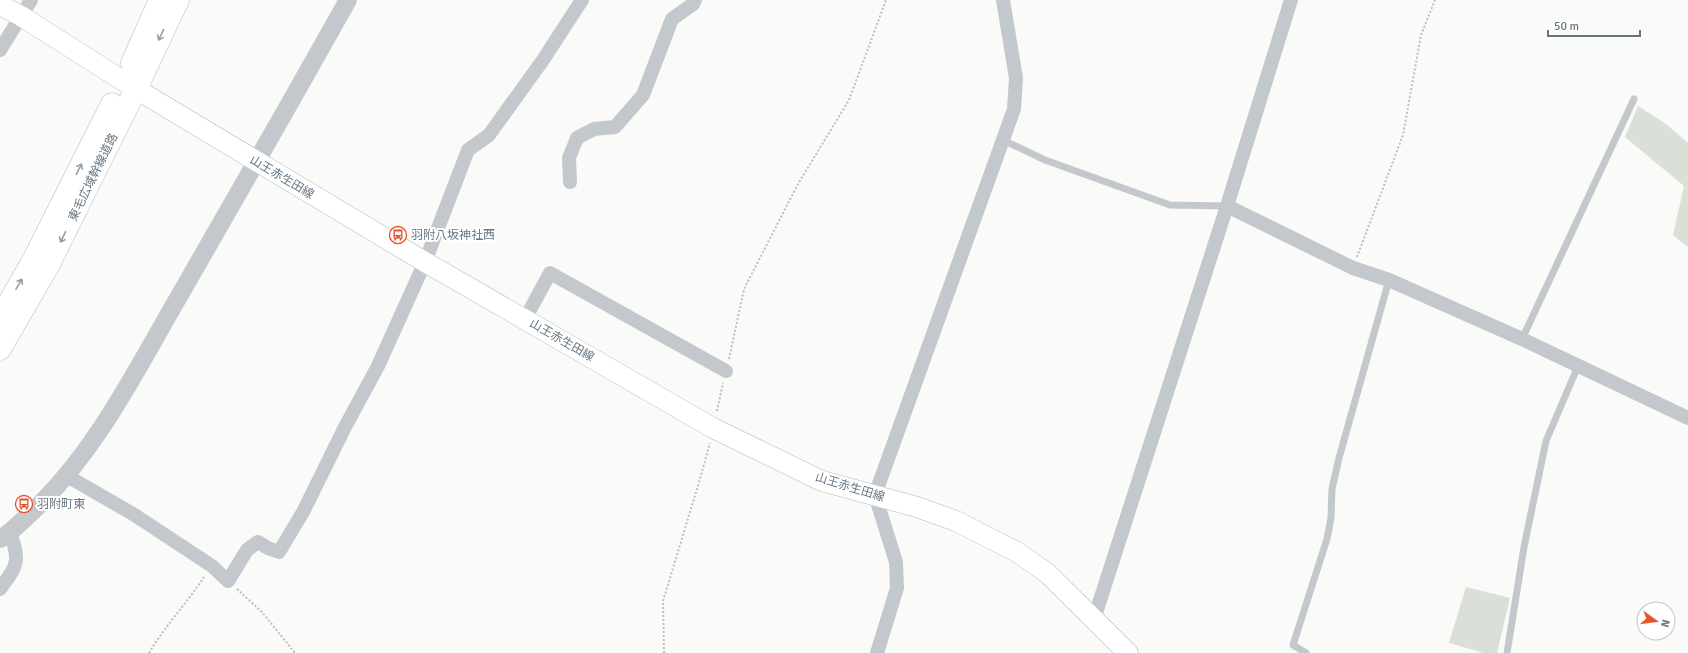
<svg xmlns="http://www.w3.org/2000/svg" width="1688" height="653" font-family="Signika,'Noto Sans JP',sans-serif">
<rect width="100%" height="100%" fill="#fafaf8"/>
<g fill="#dadfd7">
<path d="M1638,106L1666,124L1688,143V247L1673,235L1684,186L1625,137Z"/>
<path d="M1466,587L1510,598L1497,653H1484L1449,643Z"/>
</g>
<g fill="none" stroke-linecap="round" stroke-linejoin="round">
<g stroke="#b3babf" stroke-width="21">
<path id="secondary" d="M0,5L21,16L136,89L425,262L713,428L822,481L917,507L956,521L1017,552L1047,573L1128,653"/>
</g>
<g stroke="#b4b9bd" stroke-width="23">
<g id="trunk">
<path d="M132,63L160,0"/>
<path d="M0,318L34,259L112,104"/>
<path d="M0,349L48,266L136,89L178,0"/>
</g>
</g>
<g stroke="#bbbfc2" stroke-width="2" stroke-dasharray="2 2" stroke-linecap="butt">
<path d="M1357,257L1403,135L1421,35L1435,0"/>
<path d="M729,359L744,289L798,184L849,100L886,0"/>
<path d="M717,411L723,383"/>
<path d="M237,589L262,612L295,653"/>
<path d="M149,653C165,626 187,603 204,577"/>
<path d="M664,653L663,601L700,479L710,443"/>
</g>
<g stroke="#c3c8cc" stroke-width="7">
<path d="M1003,140L1045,160L1170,205L1227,206"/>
<path d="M1522,339L1634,99"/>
<path d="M1306,653L1293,645L1327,539L1331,518L1332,489L1339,458L1389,280"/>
<path d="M1507,653L1524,547L1546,441L1578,366"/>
</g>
<g stroke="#c3c8cc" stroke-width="14">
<path d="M0,50L31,0"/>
<path d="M570,182L569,158L577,138L594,129L615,127L643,95L672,19L693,4L695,0"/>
<path d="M1227,206L1353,268L1389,280L1522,339L1688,418"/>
<path d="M525,319L550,273L726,371"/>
<path d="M67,476L133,514L212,566L228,581L247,550L258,542L268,548L279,552L303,512L345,427L378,366L425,262L468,150L489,135L543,60L582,0"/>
<path d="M0,589C17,566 21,561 10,533"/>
<path d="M1094,619L1227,206L1291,0"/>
<path d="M877,653L897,588L896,562L875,495L1014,109L1016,78L1003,0"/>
</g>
<path stroke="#c3c8cc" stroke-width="18" d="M0,539C13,531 23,520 34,510C98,449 137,368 181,293C237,196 293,98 348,0"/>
<use href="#secondary" stroke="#fff" stroke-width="20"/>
<use href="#trunk" stroke="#fff" stroke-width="22"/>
</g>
<defs><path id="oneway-shaft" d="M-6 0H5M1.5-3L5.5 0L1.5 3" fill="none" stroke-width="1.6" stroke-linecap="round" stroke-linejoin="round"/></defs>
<g stroke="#939fa8">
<use href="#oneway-shaft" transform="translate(161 35) rotate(115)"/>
<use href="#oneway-shaft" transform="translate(79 169) rotate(-63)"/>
<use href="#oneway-shaft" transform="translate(63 237) rotate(116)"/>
<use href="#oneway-shaft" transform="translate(19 284) rotate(-60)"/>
</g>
<defs>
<g id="bus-ring" transform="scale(0.9)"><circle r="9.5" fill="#fff" stroke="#e4572e" stroke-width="1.5"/><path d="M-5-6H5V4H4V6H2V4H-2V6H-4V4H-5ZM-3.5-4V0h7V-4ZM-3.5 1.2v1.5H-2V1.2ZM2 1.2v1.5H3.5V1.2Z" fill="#e4572e"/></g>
</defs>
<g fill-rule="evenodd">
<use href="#bus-ring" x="398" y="235"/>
<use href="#bus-ring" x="24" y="504"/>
</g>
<g text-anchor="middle" stroke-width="4" stroke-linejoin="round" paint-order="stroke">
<g font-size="12" fill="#657683" stroke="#fff">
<text transform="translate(93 177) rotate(-64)" y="4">東毛広域幹線道路</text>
<text transform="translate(282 177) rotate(31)" y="4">山王赤生田線</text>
<text transform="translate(562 340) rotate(30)" y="4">山王赤生田線</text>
<text transform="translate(850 487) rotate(17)" y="4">山王赤生田線</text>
</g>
<g font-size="12" fill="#657683" stroke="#fff" text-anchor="start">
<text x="411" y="239">羽附八坂神社西</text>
<text x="37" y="508">羽附町東</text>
</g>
</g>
<g transform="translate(1656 621) rotate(104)"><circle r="19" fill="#ffffff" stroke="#c1c8cd"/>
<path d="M0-3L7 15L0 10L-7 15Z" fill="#e4572e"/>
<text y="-6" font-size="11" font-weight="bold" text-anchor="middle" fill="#657683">N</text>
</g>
<path d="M1548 30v6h92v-6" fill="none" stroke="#657683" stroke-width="2"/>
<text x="1554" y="30" font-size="12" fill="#657683" stroke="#ffffff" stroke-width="3" paint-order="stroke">50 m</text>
</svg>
